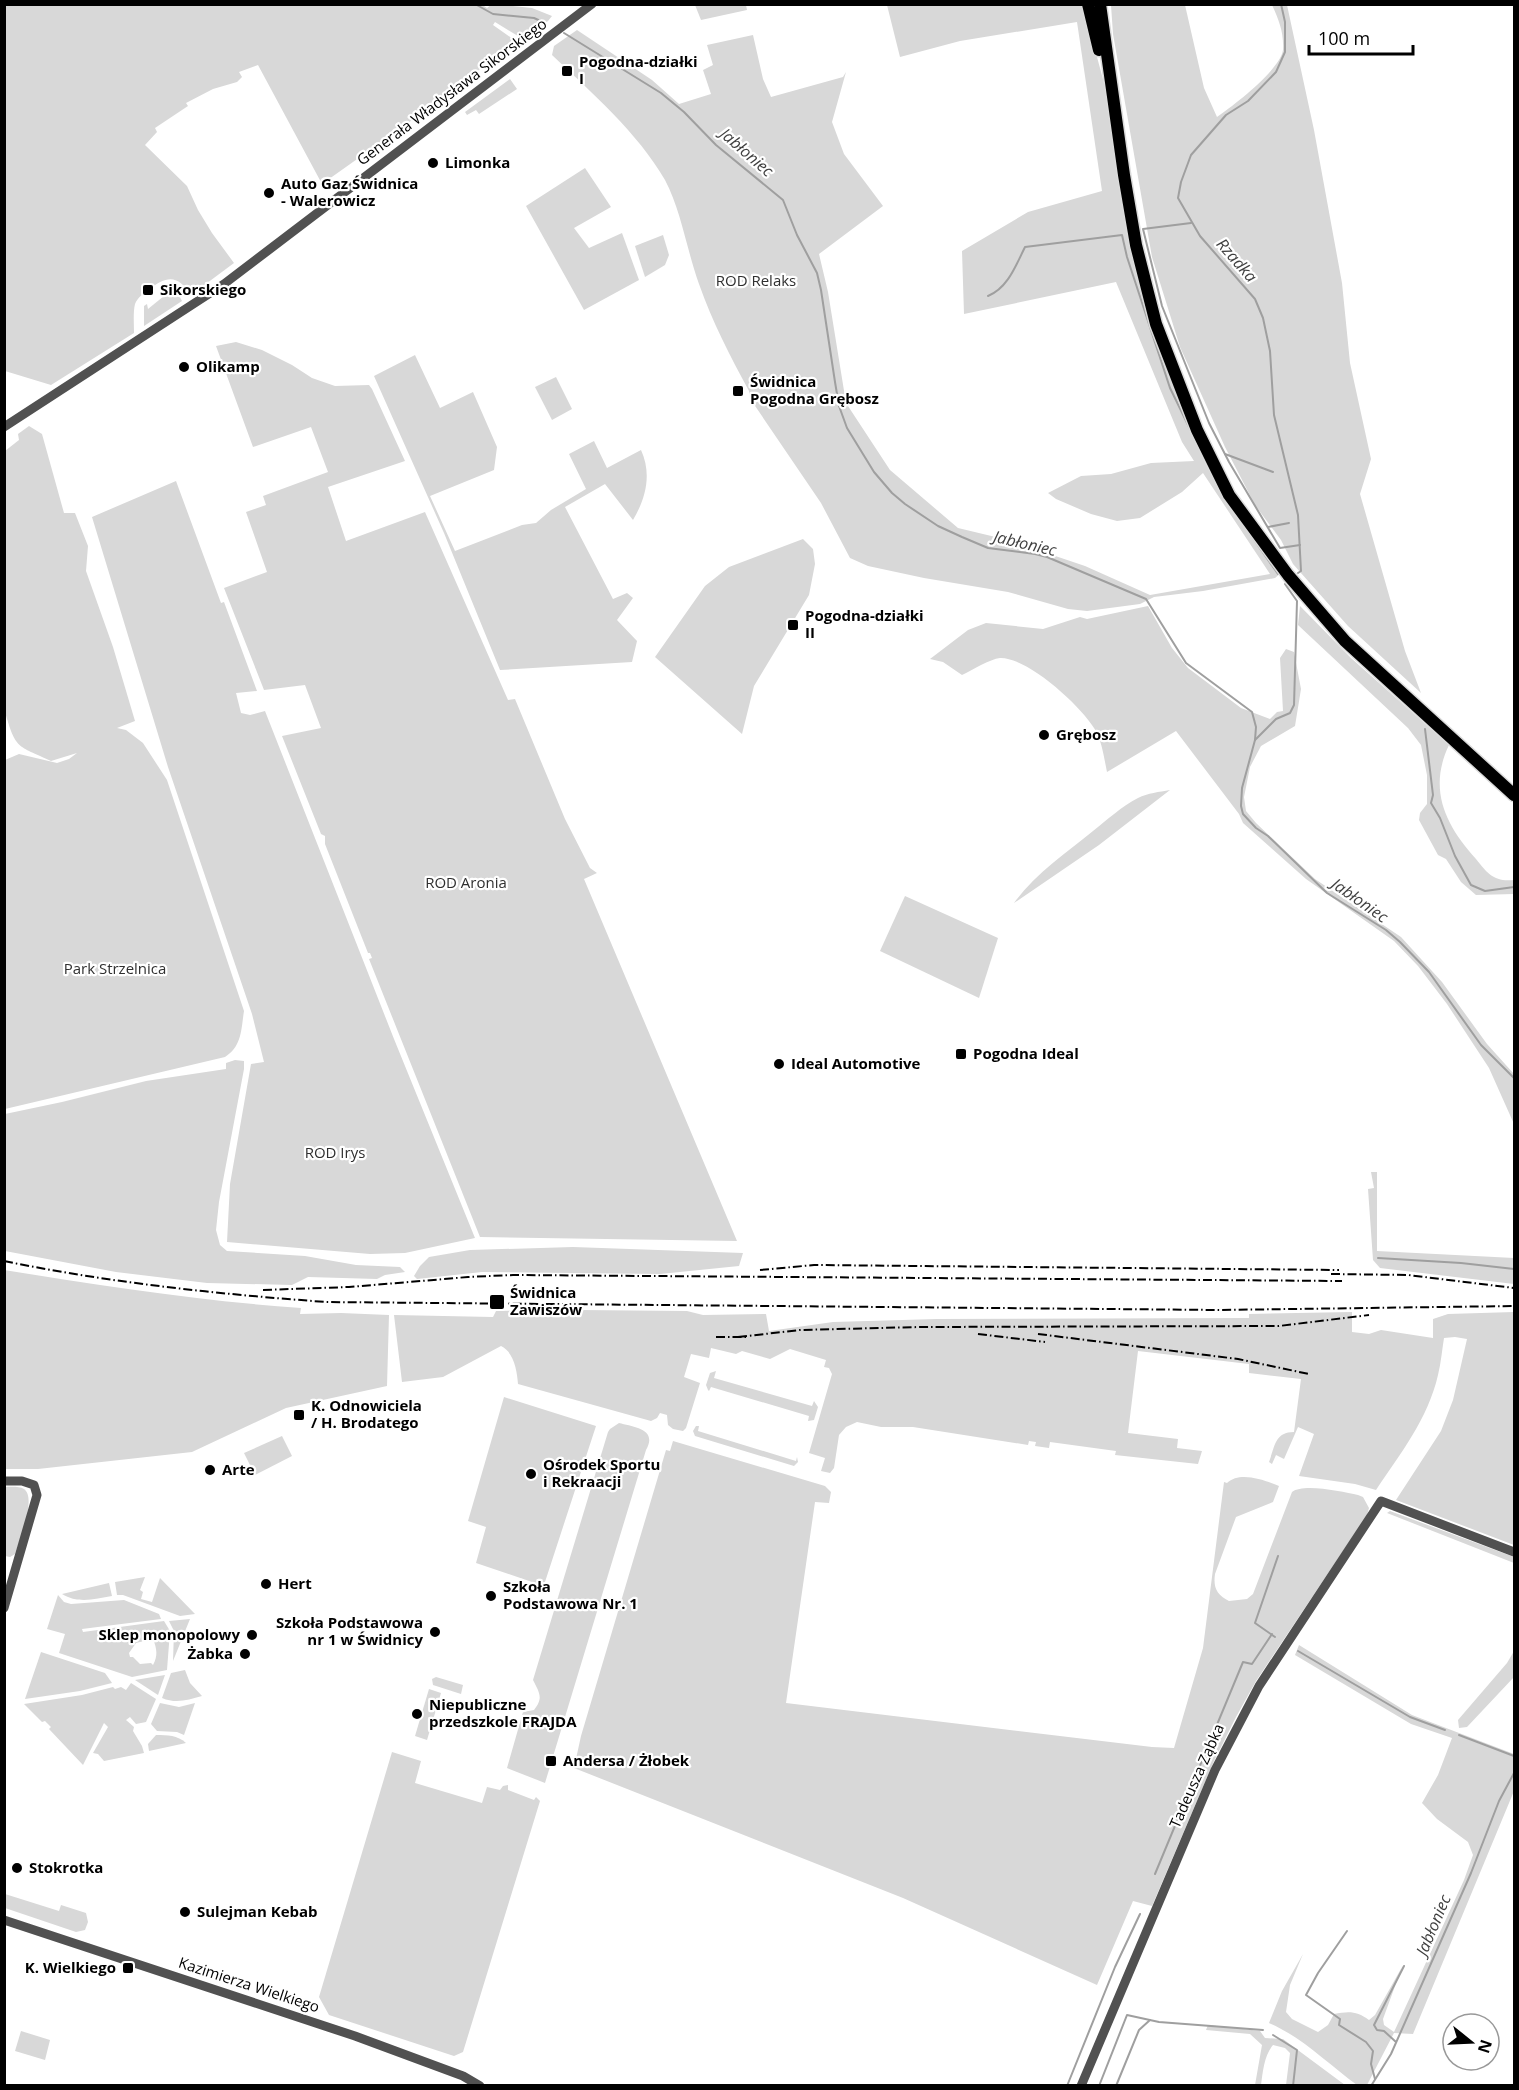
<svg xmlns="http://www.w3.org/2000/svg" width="1519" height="2090" font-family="'Open Sans',sans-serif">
<rect width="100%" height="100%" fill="#fff"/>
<g fill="#d8d8d8" fill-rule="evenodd">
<path d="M481,4L487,8L492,4L532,8L552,16L548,21L529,35L521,32L518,36L495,22L493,25L513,39L511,44L453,91L322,184L258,65L239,72L242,77L237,82L213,89L186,103L188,106L155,128L157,132L145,145L187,186L198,210L212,233L234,263L191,295C177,274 167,276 148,290C143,294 138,297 135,304C133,312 134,324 134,333L51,385L5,371V5Z"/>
<path d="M695,5H746L747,10L701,20Z"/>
<path d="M887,5H1083L1104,83L1122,194L1184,408L1282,572L1275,578L1203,591L1154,597L1140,604L1087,611L1068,609L1008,592L924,578L868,566L850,558L821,503L749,397V391C730,356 712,321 699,284C687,251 681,210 665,180C638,133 591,92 552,55L554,46L577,30L652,80L679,104L711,94L703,70L713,65L707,45L753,35L763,79L771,97L843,77L846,72L832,122L844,154L883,206L819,254L828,292L846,403L890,470L958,528L1008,540L1085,566L1150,595L1270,574L1203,473L1182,492L1140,518L1117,521L1091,514L1056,499L1048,493L1081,476L1111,474L1151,463L1194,461L1182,442L1116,282L964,314L962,251L1028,212L1102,191L1077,22L960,41L900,57Z"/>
<path d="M1111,5H1185L1204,88L1217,117C1234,105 1280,70 1283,50C1284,33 1279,20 1272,5H1287L1314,130L1342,283L1350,363L1371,459L1360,494L1405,651L1421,693L1348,626L1293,564L1281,540L1255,505L1225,447L1180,347L1152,257L1113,34Z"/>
<path d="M510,79L517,89L479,114L476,110L467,115L465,112Z"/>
<path d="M585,168L611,207L574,228L589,248L622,233L639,280L584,310L526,206Z"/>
<path d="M663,235L669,255L665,265L645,277L635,246Z"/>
<path d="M168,288L176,290L182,301L144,326V306L147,304L148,309L164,296L163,290Z"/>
<path d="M236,342L262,350L292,365L312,378L335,386L369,385L372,389L405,461L328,487L346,541L425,512L508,700L515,699L565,819L590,868L597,873L584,879L737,1241L480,1237L369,959L372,958L370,953H368L325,844V836L321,834L282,736L321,728L305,685L264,690L224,588L267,572L246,512L266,505L263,496L328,472L311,427L253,447L216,346Z"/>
<path d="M415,355L440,408L473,392L497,447L494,470L430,496L455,551L522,525L536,523L551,510L586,489L569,454L594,441L607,468L641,450C652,474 646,498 633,520L605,484L565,507L613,599L627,593L633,598L617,620L637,641L632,662L500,670L444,533L374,376Z"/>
<path d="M556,377L572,409L552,420L535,387Z"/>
<path d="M29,426L42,434L64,513H75L88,546L86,571L113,647L135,721L117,728L126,730L143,743L167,780L244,1011C241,1030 242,1046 225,1057L5,1109V760L19,754L57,763L69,759L77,753L51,761C17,745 16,750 5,712V451L19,440L18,434Z"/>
<path d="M176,481L221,603L224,602L257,691L236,693L241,713L250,715L265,711L394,1039L475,1238L405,1253L370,1254L227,1242L230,1184L251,1064L264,1062L252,1014L168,767L92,517Z"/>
<path d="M803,539L813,549L815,564L809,595L754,686L742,734L655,657L705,586L729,567Z"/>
<path d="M1148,606L1172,648L1188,668L1241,708L1270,719L1277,712L1283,711L1280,658L1286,649L1294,652L1301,689L1295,726L1261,746L1250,767L1244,797L1246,811L1256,823L1315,879L1401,937L1442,982L1487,1044L1514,1074V1124L1489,1068L1447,1004L1418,966L1394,941L1306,879L1243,823L1239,814L1176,731L1107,772C1104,758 1102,740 1094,728C1080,705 1027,657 1000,658C990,659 972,670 962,675L943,662L930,659L968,630L986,623L1043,629L1080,617L1087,619Z"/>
<path d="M1300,606L1351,658L1449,745C1428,789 1445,825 1476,859C1488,874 1494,882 1514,880V894L1476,895L1461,882L1446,859L1438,855L1419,820L1420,813L1427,804V775L1421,745L1408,728L1298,625Z"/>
<path d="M1170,790L1099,845L1014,903C1035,874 1066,853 1093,831C1107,820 1122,806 1138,798C1148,793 1159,792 1170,790Z"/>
<path d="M905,896L998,938L979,998L880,951Z"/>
<path d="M235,1060L244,1061V1069L219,1202L216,1230L220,1245L227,1251L305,1256L356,1265L400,1267L405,1272L385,1275L377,1279L308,1277L292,1285L207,1283L116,1272L5,1251V1114L62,1102L146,1081L226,1069V1063Z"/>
<path d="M1371,1172H1377V1251L1514,1258V1284L1380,1268L1373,1260L1368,1189L1374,1188Z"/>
<path d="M573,1247L743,1253L739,1266L660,1274L482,1272L417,1279L414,1276L420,1266L429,1257L470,1250Z"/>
<path d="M4,1270C103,1286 201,1301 301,1308L300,1314L341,1313L389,1315L387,1386L286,1408L192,1452L38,1469H5Z"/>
<path d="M579,1310L687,1311L703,1315L766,1314L769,1331L833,1322L937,1319L1249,1318V1314L1352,1312V1332L1369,1334L1381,1330L1433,1338V1319L1448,1314L1514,1312V1545L1396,1500L1441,1431L1453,1400L1467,1339L1455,1337L1444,1338C1442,1350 1441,1363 1438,1375C1428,1419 1400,1454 1376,1490L1355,1484L1299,1476L1314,1434L1298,1427L1284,1459L1276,1455L1272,1464L1269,1462C1275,1446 1275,1432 1294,1432L1301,1379L1249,1373V1364L1138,1351L1128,1433L1178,1439L1177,1448L1202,1451L1198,1464L1115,1455L1116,1451L1050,1442L1049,1448L1035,1446L1036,1442L1029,1441L1028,1445L913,1427H881L857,1422L846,1427L839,1435L834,1468L830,1473L821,1471L825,1458L809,1453L832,1374L829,1368L824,1367L826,1360L790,1349L770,1359L742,1351L736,1354L711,1348L709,1358L691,1354L684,1377L700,1383L686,1428L683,1431L673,1429L668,1425L667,1415L660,1413L657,1418L651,1421L518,1384C517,1371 514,1352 501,1346L443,1377L402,1382L394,1315L493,1317L496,1311Z"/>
<path d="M716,1371L714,1378L812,1406L814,1401L818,1407L814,1420L808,1421L809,1416L711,1387L709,1391L708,1390L706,1385L710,1373Z"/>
<path d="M504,1397L596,1426L544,1585L540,1584L539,1587L532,1584V1582L476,1563L486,1527L468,1521Z"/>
<path d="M619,1423C634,1427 658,1429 646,1450L545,1783L507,1768L523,1712L534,1710C544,1698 539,1692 533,1680L608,1432L610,1429Z"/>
<path d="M696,1426H699L698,1431L796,1461L797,1457L798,1462L794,1466L695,1436L693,1431Z"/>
<path d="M282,1436L292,1456L255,1475L244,1453Z"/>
<path d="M673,1441L825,1486L831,1492L829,1503L815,1502L786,1703L1152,1747L1174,1748L1203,1648L1224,1482L1227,1483C1240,1471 1264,1480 1279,1486L1273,1502L1236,1517L1215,1574C1213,1588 1217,1595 1229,1601L1247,1599L1253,1594L1292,1492C1304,1483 1343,1492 1358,1495L1363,1497L1369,1508L1367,1515L1256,1681L1236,1717L1214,1761L1152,1906L1133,1901L1097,1985L903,1898L574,1768L581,1736L666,1450L670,1451Z"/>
<path d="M4,1487C10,1487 19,1486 24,1489C37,1498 19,1541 15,1554L10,1557L5,1556Z"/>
<path d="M1390,1511L1514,1557V1563L1387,1513Z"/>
<path d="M145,1577L140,1590L143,1592L141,1599L152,1602L160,1578L195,1614L180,1616L123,1595H117L115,1582Z"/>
<path d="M109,1583L112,1596C95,1599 78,1604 62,1594Z"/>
<path d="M58,1595L64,1602L71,1604L124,1600L159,1614L161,1619L82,1629L83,1632L164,1621L170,1631L167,1670L132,1677L59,1653L65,1634L47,1629ZM149,1637L153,1639C157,1649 158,1656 153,1665L151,1663L140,1664L133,1657H130L129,1653L136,1643L148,1640Z"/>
<path d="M190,1619L173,1661L174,1631L169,1621Z"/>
<path d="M1299,1645L1412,1715L1514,1754V1791L1413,2034L1394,2033L1367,2085H1357C1328,2064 1302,2037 1269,2023L1282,1991L1303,1954L1290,1985L1286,2012L1292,2019L1318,2032L1328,2025L1334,2014C1349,2011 1357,2011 1369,2020L1375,2015L1402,1967L1383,2019L1384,2025L1394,2032L1464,1880L1473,1855L1468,1842L1437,1819L1422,1803L1438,1775L1452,1738L1411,1724L1295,1655Z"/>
<path d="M1514,1651V1677L1467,1727L1459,1728L1458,1720L1507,1663Z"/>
<path d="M41,1652L105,1673L112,1683L80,1691L25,1699Z"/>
<path d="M185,1670L190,1683L202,1696C188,1700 176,1704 162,1698L171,1673Z"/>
<path d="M165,1675L158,1695L135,1680Z"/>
<path d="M436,1677L463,1685L461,1694L433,1685L432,1679Z"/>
<path d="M131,1683L156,1699L146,1722L136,1724L130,1717L126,1720L134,1727L133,1731L142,1746L144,1753L104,1761L98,1754L93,1753L108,1727L104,1723L83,1765L49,1729L51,1727L45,1721L42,1722L24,1704L82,1695L113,1687L115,1689L121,1687L126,1690Z"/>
<path d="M429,1689L441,1693L427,1740L415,1736Z"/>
<path d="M160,1703L179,1707L195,1703L184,1735L177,1732L157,1731L151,1724Z"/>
<path d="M156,1735C168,1735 177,1735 186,1743L149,1751L148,1744Z"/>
<path d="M392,1752L421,1761L415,1783L482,1803L487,1787L500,1790L503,1786L508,1785V1790L534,1800L536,1797L540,1801L463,2052L454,2056L329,2015L319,1997Z"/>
<path d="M5,1894L59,1911L61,1905L86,1913L88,1922L85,1930L76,1932L5,1908Z"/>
<path d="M1208,2025L1260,2031L1265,2038L1283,2039L1345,2085H1286L1290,2053L1285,2048L1273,2045C1264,2056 1263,2071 1261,2085H1255L1262,2045L1250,2034L1206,2030Z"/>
<path d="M21,2031L50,2040L45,2060L15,2051Z"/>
</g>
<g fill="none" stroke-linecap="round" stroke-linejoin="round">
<g stroke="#9f9f9f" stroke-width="2">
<path d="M475,4L493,14L534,18L545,23"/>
<path d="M1281,4L1285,22V52L1276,72L1248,101L1226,115L1191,155L1181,182L1178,198L1200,236L1255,299L1263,318L1270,351L1274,415L1298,515L1301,571L1298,573"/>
<path d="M564,33L661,93L684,112L716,145L783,200L797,235L817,273L821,290L835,382L839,406L847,428L874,472L892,493L905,504L938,526L962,537L988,548L1035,554L1047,557L1146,599L1186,663L1252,712L1256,727L1255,740L1242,788L1241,806L1243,814L1256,828L1268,836L1327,893L1386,930L1400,942L1429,972L1481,1045L1514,1078"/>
<path d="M1191,223L1143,229L1162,306L1209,423L1229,462L1280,548L1300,545"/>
<path d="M988,296C1008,288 1016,265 1025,247L1122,235L1127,257L1170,388L1191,431"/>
<path d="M1225,454L1273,472"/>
<path d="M1239,518L1278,574"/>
<path d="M1268,527L1289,523"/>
<path d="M1425,729L1433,795L1431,803L1440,818L1455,856L1471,885L1485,891L1514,887"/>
<path d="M1255,740L1276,719L1290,713L1294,705L1297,601L1285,584"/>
<path d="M1378,1258L1461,1263L1514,1269"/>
<path d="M1275,1637L1255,1623L1278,1556"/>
<path d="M1298,1651L1410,1717L1445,1730"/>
<path d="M1459,1735L1514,1756"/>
<path d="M1155,1874L1243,1662L1252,1664L1272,1634"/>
<path d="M1347,1931L1318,1973L1306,1995L1340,2019L1339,2025L1366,2042L1373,2051L1371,2064L1375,2079"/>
<path d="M1273,2035L1297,2050L1293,2086"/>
<path d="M1396,2042L1384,2031L1377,2030L1374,2025L1404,1966"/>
<path d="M1067,2086L1115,1967L1140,1914"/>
<path d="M1099,2086L1127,2015L1159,2022L1263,2030"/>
<path d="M1116,2086L1139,2030L1150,2020"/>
<path d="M1371,2086L1391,2054L1471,1873L1499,1801L1514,1773"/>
</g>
<g stroke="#dbdbdb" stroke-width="15">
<g id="primary">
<path d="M1088,4L1099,50"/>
<path d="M1100,4L1124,175L1136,245L1156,324L1197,430L1229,495L1288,575L1345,641L1514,795"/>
</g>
</g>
<g stroke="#515151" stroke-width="9">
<path d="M4,427L224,284L592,4"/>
<path d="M4,1481H22L34,1485L37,1495L4,1608"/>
<path d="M4,1920L355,2036L463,2076L480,2086"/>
<path d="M1081,2086L1215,1770L1259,1686L1381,1501L1514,1552"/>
</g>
<use href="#primary" stroke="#000" stroke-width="12"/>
<g stroke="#000" stroke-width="2" stroke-dasharray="9 3 1.5 3" stroke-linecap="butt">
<path d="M4,1261C111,1283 218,1294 326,1302L1219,1310L1514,1306"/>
<path d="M760,1270L814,1265L1339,1270"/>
<path d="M1331,1274L1408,1275L1514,1288"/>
<path d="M263,1290L349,1287L468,1277L513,1275L1342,1281"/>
<path d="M978,1334L1045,1342"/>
<path d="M1038,1334L1238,1359L1309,1374"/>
<path d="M716,1337H746"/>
<path d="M738,1337L800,1330L920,1327L1279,1326L1369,1315"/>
</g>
</g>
<g fill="#000" stroke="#fff" stroke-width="2">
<rect x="561" y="65" width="12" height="12" rx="3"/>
<circle cx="433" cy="163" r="6"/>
<circle cx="269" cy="193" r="6"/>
<rect x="142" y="284" width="12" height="12" rx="3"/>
<circle cx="184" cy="367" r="6"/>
<rect x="732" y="385" width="12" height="12" rx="3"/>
<rect x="787" y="619" width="12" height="12" rx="3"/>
<circle cx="1044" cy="735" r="6"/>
<rect x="955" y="1048" width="12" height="12" rx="3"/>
<circle cx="779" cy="1064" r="6"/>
<rect x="489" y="1294" width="16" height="16" rx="3"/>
<rect x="293" y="1409" width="12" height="12" rx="3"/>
<circle cx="210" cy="1470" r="6"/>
<circle cx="531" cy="1474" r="6"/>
<circle cx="266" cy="1584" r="6"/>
<circle cx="491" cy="1596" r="6"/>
<circle cx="435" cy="1632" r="6"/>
<circle cx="252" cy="1635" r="6"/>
<circle cx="245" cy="1654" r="6"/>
<circle cx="417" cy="1714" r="6"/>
<rect x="545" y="1755" width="12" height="12" rx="3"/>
<circle cx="17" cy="1868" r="6"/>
<circle cx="185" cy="1912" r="6"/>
<rect x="122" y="1962" width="12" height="12" rx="3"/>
</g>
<g text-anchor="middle" stroke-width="4.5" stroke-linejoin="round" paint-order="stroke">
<g font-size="15" font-weight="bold" fill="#000" stroke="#fff" text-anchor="start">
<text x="579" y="67">Pogodna-działki<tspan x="579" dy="17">I</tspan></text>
<text x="445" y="168">Limonka</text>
<text x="281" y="189">Auto Gaz Świdnica<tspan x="281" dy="17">- Walerowicz</tspan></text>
<text x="160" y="295">Sikorskiego</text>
<text x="196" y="372">Olikamp</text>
<text x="750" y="387">Świdnica<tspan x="750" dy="17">Pogodna Grębosz</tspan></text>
<text x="805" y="621">Pogodna-działki<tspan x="805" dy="17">II</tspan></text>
<text x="1056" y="740">Grębosz</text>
<text x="973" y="1059">Pogodna Ideal</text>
<text x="791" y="1069">Ideal Automotive</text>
<text x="510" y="1298">Świdnica<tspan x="510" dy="17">Zawiszów</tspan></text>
<text x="311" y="1411">K. Odnowiciela<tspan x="311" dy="17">/ H. Brodatego</tspan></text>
<text x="543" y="1470">Ośrodek Sportu<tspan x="543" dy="17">i Rekraacji</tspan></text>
<text x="222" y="1475">Arte</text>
<text x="278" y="1589">Hert</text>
<text x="503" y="1592">Szkoła<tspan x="503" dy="17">Podstawowa Nr. 1</tspan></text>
<text x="423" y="1628" text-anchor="end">Szkoła Podstawowa<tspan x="423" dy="17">nr 1 w Świdnicy</tspan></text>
<text x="240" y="1640" text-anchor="end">Sklep monopolowy</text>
<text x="233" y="1659" text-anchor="end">Żabka</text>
<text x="429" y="1710">Niepubliczne<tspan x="429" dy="17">przedszkole FRAJDA</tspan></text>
<text x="563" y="1766">Andersa / Żłobek</text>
<text x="29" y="1873">Stokrotka</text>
<text x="197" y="1917">Sulejman Kebab</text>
<text x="116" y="1973" text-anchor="end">K. Wielkiego</text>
</g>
<g font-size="15" fill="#000" stroke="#fff">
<text transform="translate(452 92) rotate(-37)" y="5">Generała Władysława Sikorskiego</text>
<text transform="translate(1197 1776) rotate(-66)" y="5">Tadeusza Ząbka</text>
<text transform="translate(249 1985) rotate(18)" y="5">Kazimierza Wielkiego</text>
</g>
<g font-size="15" fill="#2f2f2f" stroke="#fff">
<text x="756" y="286">ROD Relaks</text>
<text x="466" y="888">ROD Aronia</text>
<text x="115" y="974">Park Strzelnica</text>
<text x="335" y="1158">ROD Irys</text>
</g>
<g font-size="16" font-style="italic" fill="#404040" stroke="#fff">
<text transform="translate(747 152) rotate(41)" y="6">Jabłoniec</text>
<text transform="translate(1237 260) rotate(49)" y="6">Rzadka</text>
<text transform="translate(1025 543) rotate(13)" y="6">Jabłoniec</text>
<text transform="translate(1360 900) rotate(35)" y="6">Jabłoniec</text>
<text transform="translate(1433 1925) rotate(-67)" y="6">Jabłoniec</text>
</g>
</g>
<rect width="1519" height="2090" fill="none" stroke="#000000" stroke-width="12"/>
<g transform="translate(1471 2042) rotate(108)"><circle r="28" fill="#ffffff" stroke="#999999" stroke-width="1.5"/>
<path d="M0-4.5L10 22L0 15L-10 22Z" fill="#000000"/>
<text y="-9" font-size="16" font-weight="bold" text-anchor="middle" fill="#000000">N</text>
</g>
<path d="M1309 45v9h104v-9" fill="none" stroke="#000000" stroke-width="3"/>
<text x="1318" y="45" font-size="18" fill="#000000" stroke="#ffffff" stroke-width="4.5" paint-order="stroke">100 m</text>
</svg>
